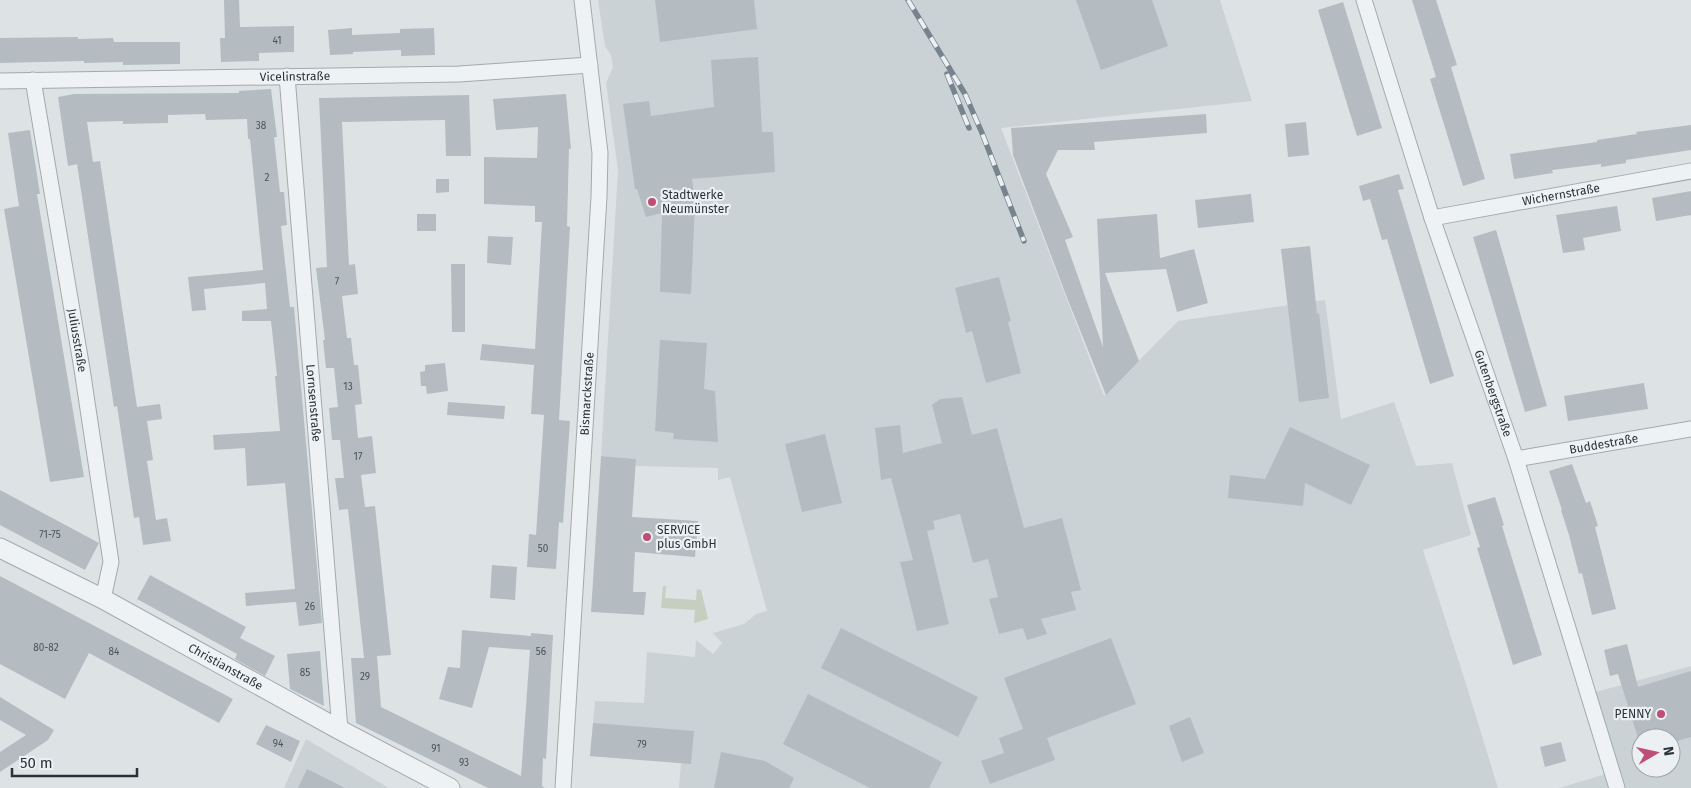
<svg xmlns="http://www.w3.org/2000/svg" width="1691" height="788" font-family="'Fira Sans',sans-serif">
<rect width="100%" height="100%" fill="#dde2e5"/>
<g fill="#cbd2d6" fill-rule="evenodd">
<path d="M598,0H1220L1252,101L1001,128L1104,396L1178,321L1325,300L1341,419L1394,402L1416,466L1452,463L1471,535L1423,550L1467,687L1498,788H679L681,763L590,756L595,701L644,703L647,652L695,657L696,640L713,654L722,643L713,633L744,624L756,614L767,611L730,477L718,480V468L636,466V459L601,456L618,170L606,83L613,67L612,62L611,55L605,46Z"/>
<path d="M1691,666V788H1559L1616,771L1592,693ZM1641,738H1671V768H1641Z"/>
<path d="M306,739L389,788H284Z"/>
</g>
<path fill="#c6cebf" d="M663,586H666L665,598L696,600L697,589L701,590L708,619L694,623L695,610L661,608Z"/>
<g fill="#b5bcc1">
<path d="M224,0H239L240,27L294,26V52L259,53V61L221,62L220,38H225Z"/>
<path d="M655,0H754L757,29L660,42Z"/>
<path d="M1076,0H1152L1168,46L1101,70Z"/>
<path d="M1412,0H1436L1457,65L1451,67L1485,179L1463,186L1430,79L1436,77Z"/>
<path d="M1343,2L1382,128L1357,136L1318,10Z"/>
<path d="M352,28V35L400,33V29L434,28L435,55L401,56V50L353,52V54L330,55L328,30Z"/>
<path d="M78,37V39L113,38L114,42H180V64L123,65V62L84,63V61L0,63V38Z"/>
<path d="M758,57L762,132H773L775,172L692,179L695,202L691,294L660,292L662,213L646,217L637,189H635L623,104L649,101L651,116L714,107L711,60Z"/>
<path d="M271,89L277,137H274L280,192H284L287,225L281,226L290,307H294L322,623L299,626L296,602L246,606L245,593L295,589L285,483L247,486L245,448L214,450L213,435L280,431L275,376H277L271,321H242V311L267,309L265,283L204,289L206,310L192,311L188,277L263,270L250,139H248L247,119L206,120L205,114L168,115V123L123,124V121L87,122L93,162L100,161L137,407L160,404L162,419L147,421L153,460L147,461L156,520L167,518L171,541L143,545L139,517L134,518L117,406L114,407L77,164L68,166L58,97L74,94L239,93V91Z"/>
<path d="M566,94L571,149H569L567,226L570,227L559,420L570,421L563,523L559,522L556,569L527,567L529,534L536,535L544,415L531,414L534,365L480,360L482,344L535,349L542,222H535V206L484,204V157L537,158L538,127L496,130L493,99Z"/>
<path d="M469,95L471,156H446L445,120L342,122L349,265L355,264L358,294L342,296L347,338H351L354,365H358L362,404L355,405L358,438L372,436L376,473L361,475L365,507L375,506L391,655L377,656L381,707L521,776L530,650L489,647L472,708L439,699L448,667L460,668L462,630L531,636V633L553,635L546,759L543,758L542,786L545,788H488L356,723L351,658H364L348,509L339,510L335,478H344L340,440H332L329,408L338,407L334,368H326L323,340H325L316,268L327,267L319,98Z"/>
<path d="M1206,114L1207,133L1094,142L1095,150H1058L1046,174L1073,237L1065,240L1103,347L1097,219L1157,214L1160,258L1194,249L1208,303L1177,312L1166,269L1105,273L1139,361L1106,395L1066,295L1013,155L1011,128Z"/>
<path d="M1306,122L1309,155L1288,157L1285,124Z"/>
<path d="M1691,125V150L1626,160V163L1601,167V164L1552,170L1553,173L1514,179L1510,154L1597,142V140L1637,134L1636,132Z"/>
<path d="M30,130L40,194H37L84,477L50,482L4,209L19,206L8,133Z"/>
<path d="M1399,174L1404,189L1398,190L1454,376L1430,384L1387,239L1382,240L1370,199L1363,201L1359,186Z"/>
<path d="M436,179H449V192L436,193Z"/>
<path d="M1691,191V215L1656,221L1652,198Z"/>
<path d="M1251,194L1254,222L1198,228L1195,200Z"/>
<path d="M1617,206L1621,231L1583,238L1585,250L1563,253L1556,215Z"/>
<rect x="417" y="214" width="19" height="17"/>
<path d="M1496,230L1547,406L1525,412L1473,237Z"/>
<path d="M488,236L513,237L511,265L487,263Z"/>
<path d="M1310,246L1317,314L1319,313L1329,398L1299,402L1281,249Z"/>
<path d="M451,264H465V332H452Z"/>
<path d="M999,277L1011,321L1008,322L1021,373L986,383L972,331L966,333L955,288Z"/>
<path d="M660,340L707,343L704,389L715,391L718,442L673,439L674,433L655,431Z"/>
<path d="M445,363L448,391L427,394L426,386H421L420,372L425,371V365Z"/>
<path d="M1644,383L1648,409L1568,421L1564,396Z"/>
<path d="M962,397L972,435L997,428L1024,528L1062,518L1081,590L1071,592L1076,610L1041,619L1047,634L1027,640L1023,628L999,634L989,599L998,597L988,559L973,563L960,514L933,521L935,529L927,531L949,624L917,631L900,562L913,560L891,478L881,480L875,428L900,425L903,453L942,443L932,405L940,399Z"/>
<path d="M448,402L505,406L504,419L447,415Z"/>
<path d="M1290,427L1370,465L1351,505L1305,483L1303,506L1228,498L1230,475L1265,479Z"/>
<path d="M825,434L842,503L802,512L785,444Z"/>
<path d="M601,456L636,459L632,517L698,521L695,557L635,552L633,592H646L644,615L591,612Z"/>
<path d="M1572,464L1586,503L1590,501L1598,526L1595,527L1616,609L1592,615L1582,573L1579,574L1569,535L1561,510H1562L1549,471Z"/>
<path d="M0,490L99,543L85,570L0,525Z"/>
<path d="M1495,497L1504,525L1502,526L1542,655L1513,665L1477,548L1480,547L1467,505Z"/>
<path d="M492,565L517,567L515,600L490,598Z"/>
<path d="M150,575L246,627L240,638L275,656L265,676L235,659L237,654L137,599Z"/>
<path d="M0,576L233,699L219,723L89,653L65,699L0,664Z"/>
<path d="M841,628L978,697L958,737L821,668Z"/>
<path d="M1111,638L1136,704L1047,738L1055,760L990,784L981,761L1004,753L999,738L1023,729L1004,678Z"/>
<path d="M1627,644L1638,687L1691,671V737L1671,743V738H1638L1618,674L1610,676L1604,650Z"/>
<path d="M320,651L324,706L290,689L287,654Z"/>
<path d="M808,694L942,762L929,788H870L783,744Z"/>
<path d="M0,697L54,730L48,740L0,772V752L26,735L0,720Z"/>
<path d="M1190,717L1204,753L1182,762L1169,726Z"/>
<path d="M593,723L694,731L691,764L590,756Z"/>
<path d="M266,725L300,741L291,762L256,744Z"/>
<path d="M1561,742L1566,761L1545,767L1540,747Z"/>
<path d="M721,752L765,761L794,778L789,788H714Z"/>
<path d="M307,769L345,788H298Z"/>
</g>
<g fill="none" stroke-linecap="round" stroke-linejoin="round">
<g stroke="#a3aaae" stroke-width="17">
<g id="minor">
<path id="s1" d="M1364,0L1432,218L1516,459L1617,788"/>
<path id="s2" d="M287,76L340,730"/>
<path id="s3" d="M33,80L82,369L111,562L103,599"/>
<path id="s4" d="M0,81L459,74L590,65"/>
<path id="s5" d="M1432,218L1691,171"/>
<path id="s6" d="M1516,459L1691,429"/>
<path id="s7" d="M563,788L599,197L600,153L582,0"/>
</g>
</g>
<g stroke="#a3aaae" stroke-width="21">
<g id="tertiary">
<path id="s8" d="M0,548L103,599L340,730L450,788"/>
</g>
</g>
<use href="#minor" stroke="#eff2f4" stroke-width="15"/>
<use href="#tertiary" stroke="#eff2f4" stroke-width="19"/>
<g stroke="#78848d" stroke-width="5.5">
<g id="rail">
<path d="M908,0L965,94L982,133L1024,241"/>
<path d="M947,74L969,128"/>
</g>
</g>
<use href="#rail" stroke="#ecf0f3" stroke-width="4" stroke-dasharray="11" stroke-linecap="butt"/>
</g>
<g fill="#be4e76" stroke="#ecf0f3" stroke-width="2">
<circle cx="652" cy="202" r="5"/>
<circle cx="647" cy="537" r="5"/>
<circle cx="1661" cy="714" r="5"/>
</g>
<g text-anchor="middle" stroke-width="4.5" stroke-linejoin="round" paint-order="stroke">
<g font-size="10" fill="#4b545c">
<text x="277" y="44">41</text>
<text x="261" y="129">38</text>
<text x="267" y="181">2</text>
<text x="337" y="285">7</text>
<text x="348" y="390">13</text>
<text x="358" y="460">17</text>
<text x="50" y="538">71-75</text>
<text x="543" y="552">50</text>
<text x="310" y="610">26</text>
<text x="46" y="651">80-82</text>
<text x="114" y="655">84</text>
<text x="541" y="655">56</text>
<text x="305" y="676">85</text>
<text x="365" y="680">29</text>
<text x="278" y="747">94</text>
<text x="642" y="748">79</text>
<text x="436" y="752">91</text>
<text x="464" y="766">93</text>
</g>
<g font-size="12" fill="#28323a" stroke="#ecf0f3">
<text dy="4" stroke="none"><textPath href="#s4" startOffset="295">Vicelinstraße</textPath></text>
<text dy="4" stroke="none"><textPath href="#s5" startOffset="131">Wichernstraße</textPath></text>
<text dy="4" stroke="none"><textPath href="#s3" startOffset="264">Juliusstraße</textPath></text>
<text dy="4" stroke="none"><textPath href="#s1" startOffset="414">Gutenbergstraße</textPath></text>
<text dy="4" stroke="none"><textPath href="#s7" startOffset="395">Bismarckstraße</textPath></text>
<text dy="4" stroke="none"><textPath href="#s2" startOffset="328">Lornsenstraße</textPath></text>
<text dy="4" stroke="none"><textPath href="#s6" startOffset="89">Buddestraße</textPath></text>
<text dy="4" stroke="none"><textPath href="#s8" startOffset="255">Christianstraße</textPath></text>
</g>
<g font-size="12" fill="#28323a" stroke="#ecf0f3" text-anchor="start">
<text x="662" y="199">Stadtwerke<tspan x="662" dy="14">Neumünster</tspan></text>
<text x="657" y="534">SERVICE<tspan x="657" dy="14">plus GmbH</tspan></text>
<text x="1651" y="718" text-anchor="end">PENNY</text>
</g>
</g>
<g transform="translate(1656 753) rotate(81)"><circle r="24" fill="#ecf0f3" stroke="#9ea4a9"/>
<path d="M0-4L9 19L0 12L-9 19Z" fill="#be4e76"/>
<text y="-8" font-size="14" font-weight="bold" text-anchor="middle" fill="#28323a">N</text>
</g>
<path d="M12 768v8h125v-8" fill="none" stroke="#28323a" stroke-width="2.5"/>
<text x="20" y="768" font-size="15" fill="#28323a" stroke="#ecf0f3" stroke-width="4" paint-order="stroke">50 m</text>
</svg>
